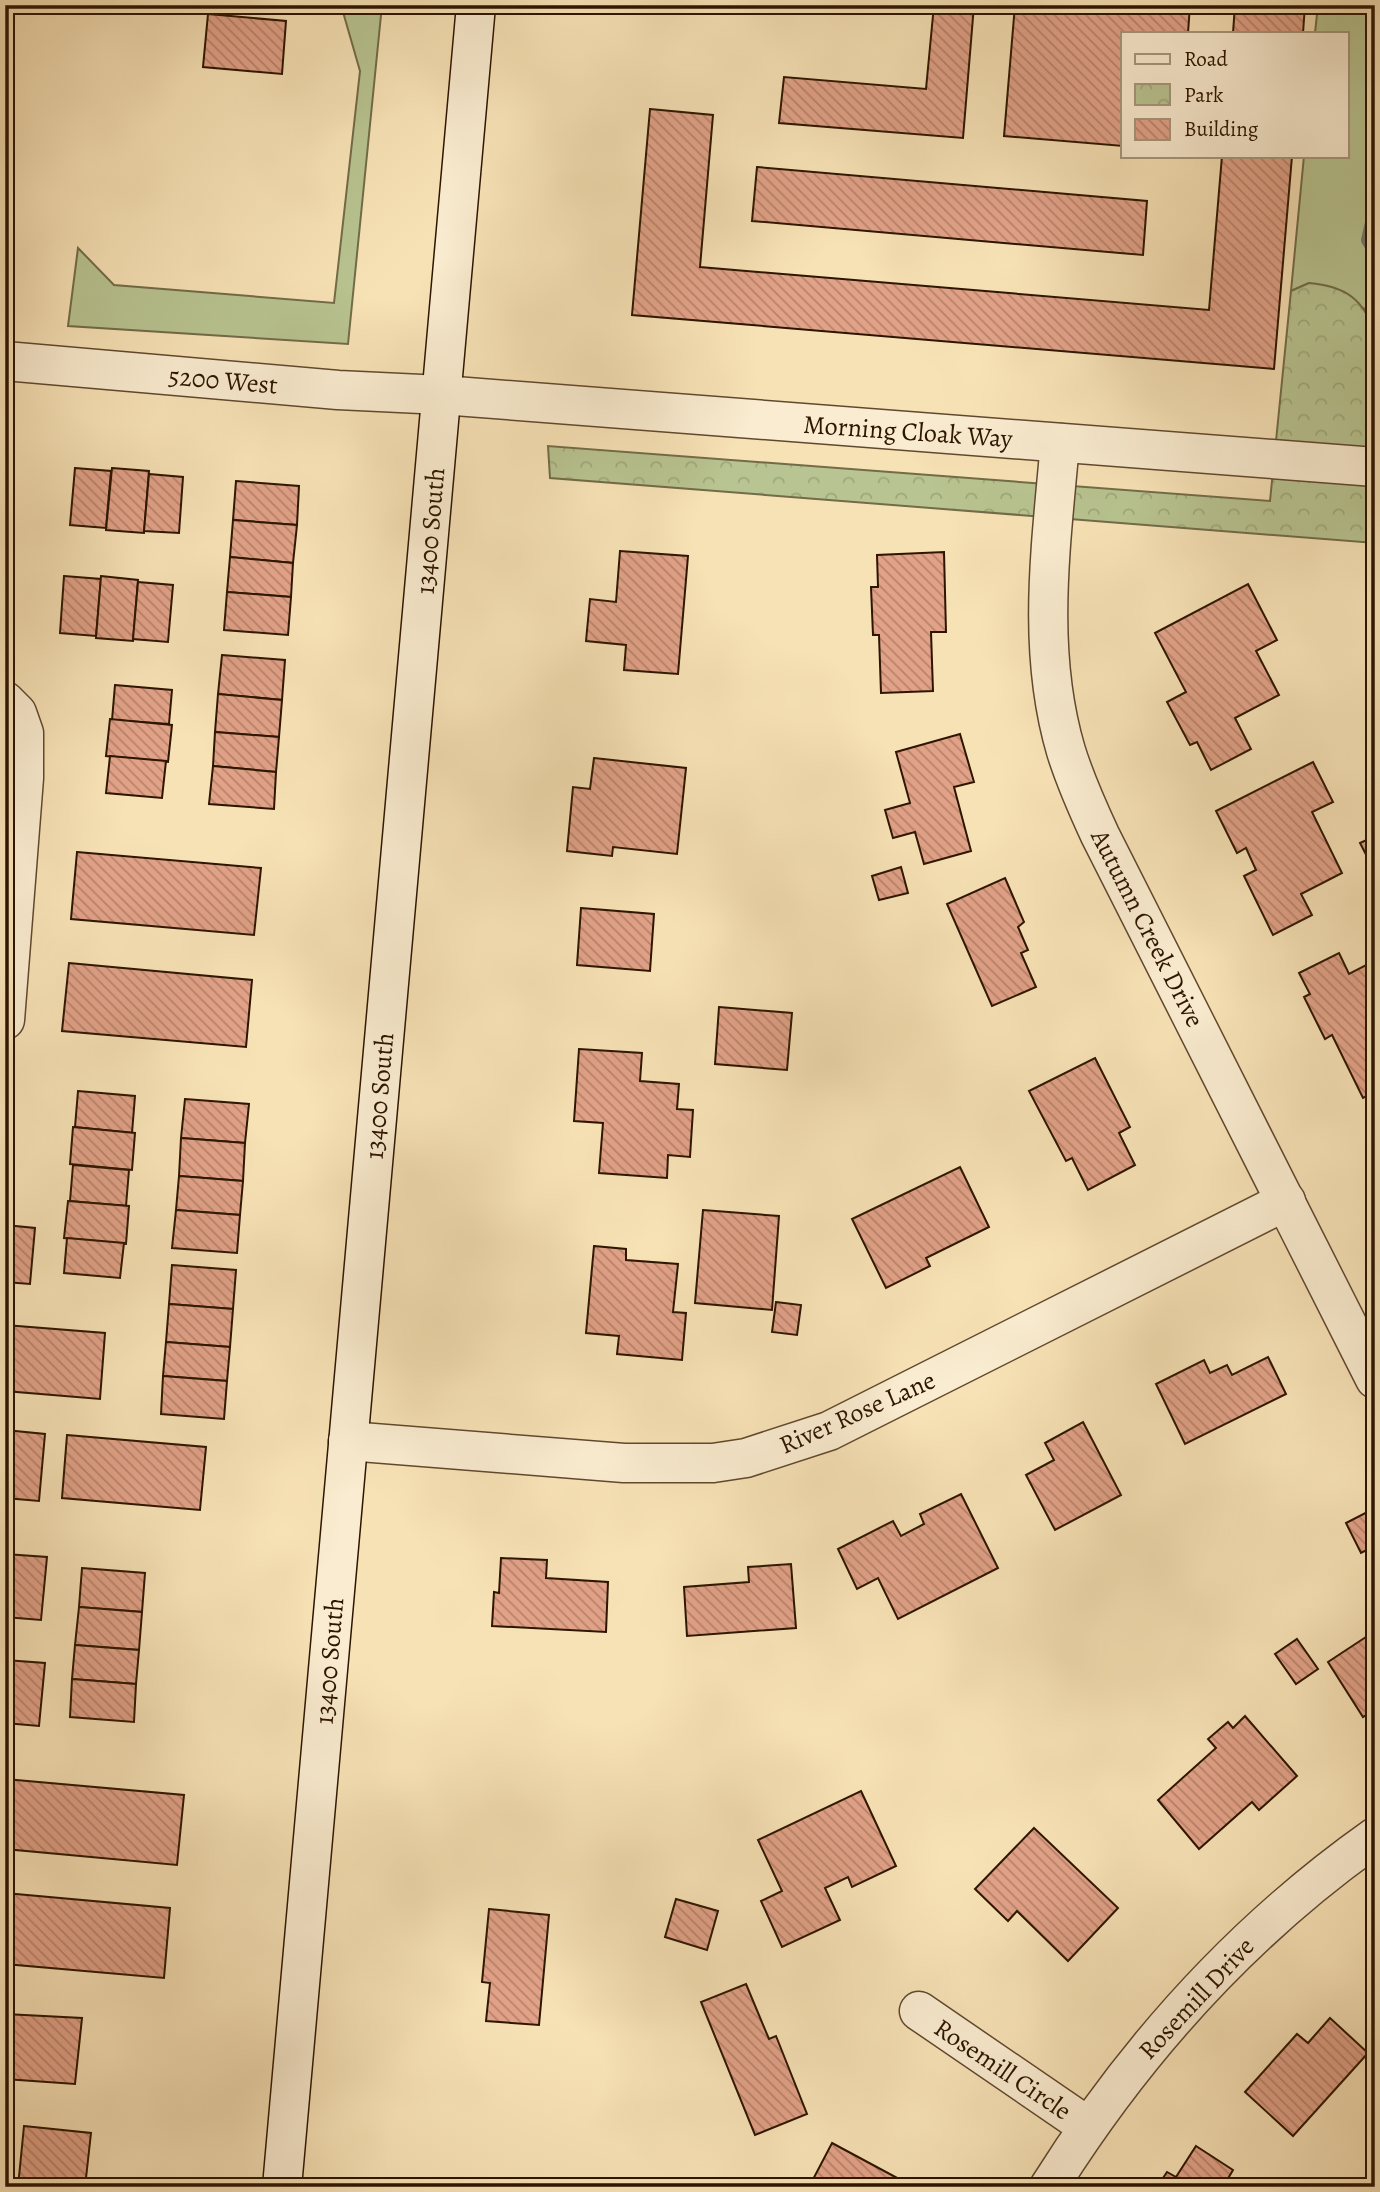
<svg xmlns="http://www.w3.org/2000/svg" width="1380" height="2192" font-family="Alegreya,serif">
<defs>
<pattern id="park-crowns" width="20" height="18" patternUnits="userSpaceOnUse" patternTransform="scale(1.75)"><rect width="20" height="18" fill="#b8c491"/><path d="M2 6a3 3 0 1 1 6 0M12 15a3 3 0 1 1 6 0" fill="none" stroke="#9ea87b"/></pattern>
<pattern id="building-back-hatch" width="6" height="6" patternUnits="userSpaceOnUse" patternTransform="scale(1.75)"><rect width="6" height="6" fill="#e2a288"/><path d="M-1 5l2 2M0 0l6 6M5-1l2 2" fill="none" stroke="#b8836d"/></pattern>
</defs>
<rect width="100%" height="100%" fill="#f7e2b6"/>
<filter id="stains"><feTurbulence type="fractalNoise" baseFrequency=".00286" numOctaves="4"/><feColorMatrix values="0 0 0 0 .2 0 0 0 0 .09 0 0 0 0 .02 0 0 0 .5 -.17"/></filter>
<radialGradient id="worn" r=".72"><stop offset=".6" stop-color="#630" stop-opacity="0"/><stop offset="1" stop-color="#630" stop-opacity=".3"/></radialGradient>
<g fill="#b8c491" stroke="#726c48" stroke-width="2">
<path d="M341,5H382L348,344L68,326L78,248L114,285L334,303L360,71Z"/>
<path d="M1318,5H1375V334L1367,310L1309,283L1291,291L1304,156H1347V33H1315Z"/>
</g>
<path fill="url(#park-crowns)" stroke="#726c48" stroke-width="2" d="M1309,283C1345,286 1364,299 1375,334V543L550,478L548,446L1270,501L1291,291Z"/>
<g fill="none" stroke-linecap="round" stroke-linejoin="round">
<path stroke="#73796f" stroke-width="12" d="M1375,205L1367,240L1375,253"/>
</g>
<g fill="url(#building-back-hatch)" stroke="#2d1500" stroke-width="2">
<path d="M934,5H974L963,138L779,123L784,77L926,89Z"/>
<path d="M1015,5H1190L1188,33H1123V146L1004,136Z"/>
<path d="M1235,5H1305L1303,33H1233Z"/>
<path d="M208,14L286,21L282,74L203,67Z"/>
<path d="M650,109L713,115L700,267L1209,310L1222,156H1292L1274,369L632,315Z"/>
<path d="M757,167L1147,201L1143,255L752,221Z"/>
<path d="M5,452L14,453L10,490L5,489Z"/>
<path d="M75,468L111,471L106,528L70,525Z"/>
<path d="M112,468L149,471L144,533L106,530Z"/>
<path d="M149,474L183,477L179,533L144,531Z"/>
<path d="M236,481L299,486L297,525L233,520Z"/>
<path d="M5,489L14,490L10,527L5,526Z"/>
<path d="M233,520L297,525L293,563L230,557Z"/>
<path d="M620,551L688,556L678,674L624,670L626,645L586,641L590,599L616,602Z"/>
<path d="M944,552L946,632H931L933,691L881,693L879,635H873L871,587H878L877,555Z"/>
<path d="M230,557L293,563L291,597L227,592Z"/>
<path d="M64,576L101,579L96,636L60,633Z"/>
<path d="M101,576L138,580L133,641L96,638Z"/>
<path d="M138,582L173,585L168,642L133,639Z"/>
<path d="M1248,584L1277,640L1256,651L1279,695L1235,718L1251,749L1211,770L1197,742L1190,745L1167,702L1186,692L1155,633Z"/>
<path d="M227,592L291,597L288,635L224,630Z"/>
<path d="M222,655L285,660L282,700L218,694Z"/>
<path d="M115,685L172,690L169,724L112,720Z"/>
<path d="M218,694L282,700L279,737L215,732Z"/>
<path d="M110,719L172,725L168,762L106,756Z"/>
<path d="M215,732L279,737L276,772L213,766Z"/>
<path d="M960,734L974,782L954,787L971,851L924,864L915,832L893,838L885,810L910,803L896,752Z"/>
<path d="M110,756L166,761L162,798L106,793Z"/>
<path d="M594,758L686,768L677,854L613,847L612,856L567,851L573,787L590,789Z"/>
<path d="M1313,762L1333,802L1312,812L1342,873L1301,894L1312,915L1273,935L1244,876L1256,870L1246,848L1237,853L1216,811Z"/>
<path d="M213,766L276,772L274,809L209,804Z"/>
<path d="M1375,836V872L1360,843Z"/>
<path d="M77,852L261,868L254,935L71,919Z"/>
<path d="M901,867L908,893L879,900L872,876Z"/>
<path d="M1005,878L1024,922L1018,927L1028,950L1021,953L1036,987L992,1006L947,904Z"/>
<path d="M581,908L654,914L650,971L577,965Z"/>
<path d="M1339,953L1349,974L1370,963L1375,972V1092L1363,1098L1332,1035L1325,1039L1304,997L1310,994L1299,973Z"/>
<path d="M69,963L252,980L246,1047L62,1031Z"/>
<path d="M719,1007L792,1013L787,1070L715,1064Z"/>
<path d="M579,1049L642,1053L640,1081L679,1084L677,1109L693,1110L690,1157L668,1155L667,1178L599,1173L603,1123L574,1121Z"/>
<path d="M1095,1058L1130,1127L1119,1133L1135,1165L1088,1190L1072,1158L1066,1161L1029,1091Z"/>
<path d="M78,1091L135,1096L132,1133L75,1127Z"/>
<path d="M185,1099L249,1104L245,1143L181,1138Z"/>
<path d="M73,1127L135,1133L132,1170L70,1164Z"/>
<path d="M181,1138L245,1143L243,1181L179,1176Z"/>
<path d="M73,1165L129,1170L126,1206L70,1201Z"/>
<path d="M960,1167L989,1227L926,1258L930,1266L886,1288L852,1219Z"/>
<path d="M179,1176L243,1181L240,1215L176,1210Z"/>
<path d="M68,1201L129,1206L126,1244L64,1238Z"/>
<path d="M176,1210L240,1215L237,1253L172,1248Z"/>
<path d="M703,1210L779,1216L772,1310L695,1303Z"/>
<path d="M5,1225L35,1228L30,1284L5,1282Z"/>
<path d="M67,1238L124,1243L120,1278L64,1273Z"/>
<path d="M594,1246L626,1249V1260L678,1264L673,1312L686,1313L682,1360L617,1354L619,1336L586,1333Z"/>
<path d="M172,1265L236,1270L233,1309L169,1304Z"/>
<path d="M776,1302L801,1305L797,1335L772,1332Z"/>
<path d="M169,1304L233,1309L230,1347L166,1342Z"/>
<path d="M5,1325L105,1333L100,1399L5,1391Z"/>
<path d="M166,1342L230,1347L227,1381L163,1376Z"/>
<path d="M1268,1357L1286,1394L1185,1444L1156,1384L1204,1360L1210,1373L1227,1365L1232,1375Z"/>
<path d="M163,1376L227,1381L224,1419L161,1414Z"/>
<path d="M1083,1422L1121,1495L1055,1530L1026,1475L1054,1460L1045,1443Z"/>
<path d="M5,1430L45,1434L39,1501L5,1498Z"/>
<path d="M67,1435L206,1447L200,1510L62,1498Z"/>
<path d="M961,1494L998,1568L898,1619L878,1578L857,1589L838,1549L893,1521L901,1536L924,1524L920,1514Z"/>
<path d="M1373,1509L1375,1546L1361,1553L1346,1523Z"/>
<path d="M5,1554L47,1557L41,1620L5,1617Z"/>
<path d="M501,1558L547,1560L546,1578L608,1582L606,1632L492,1626L494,1592L499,1593Z"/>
<path d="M791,1564L796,1628L687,1636L684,1587L749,1582L748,1567Z"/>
<path d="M82,1568L145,1573L142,1612L79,1607Z"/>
<path d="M79,1607L142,1612L139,1650L75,1645Z"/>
<path d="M1375,1631V1709L1363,1717L1328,1662Z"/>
<path d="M1297,1639L1318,1669L1296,1684L1275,1654Z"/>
<path d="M75,1645L139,1650L136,1684L72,1679Z"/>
<path d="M5,1660L45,1663L39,1726L5,1723Z"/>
<path d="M72,1679L136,1684L134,1722L70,1717Z"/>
<path d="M1245,1716L1297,1776L1259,1810L1252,1802L1199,1849L1158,1800L1216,1748L1208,1739L1228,1722L1233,1728Z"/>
<path d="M5,1779L184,1795L177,1865L5,1849Z"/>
<path d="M861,1791L896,1866L852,1887L848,1877L825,1888L840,1920L782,1947L761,1901L782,1891L758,1840Z"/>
<path d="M1034,1828L1118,1908L1068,1961L1017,1911L1008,1921L975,1889Z"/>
<path d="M5,1893L170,1908L164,1978L5,1964Z"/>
<path d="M676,1899L718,1911L707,1950L665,1937Z"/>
<path d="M489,1909L549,1915L539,2025L486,2021L490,1983L482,1982Z"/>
<path d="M746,1984L769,2039L776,2036L807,2114L755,2135L701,2002Z"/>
<path d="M5,2014L82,2018L75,2084L5,2079Z"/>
<path d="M1330,2018L1368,2053L1293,2136L1245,2092L1297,2034L1308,2043Z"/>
<path d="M24,2126L91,2133L85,2187H18Z"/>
<path d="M832,2143L901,2180L898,2187H809Z"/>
<path d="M1196,2146L1233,2170L1223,2187H1157L1167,2172L1176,2177Z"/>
</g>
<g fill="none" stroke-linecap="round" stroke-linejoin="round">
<g stroke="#60482e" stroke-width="41">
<g id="minor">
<path d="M1060,443C1051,546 1036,650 1066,751C1075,780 1087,807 1100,835L1375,1379"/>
<path d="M5,701L17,713L24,733V778L5,1020"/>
<path d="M348,1441L624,1463H713L746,1458L829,1431L1286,1201"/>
<path d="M919,2011L1087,2126"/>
<path d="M1049,2187C1135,2050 1242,1931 1375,1837"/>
</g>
</g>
<g stroke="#60482e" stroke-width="41">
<path id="tertiary" d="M5,361L338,390L442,395L1375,467"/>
</g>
<g stroke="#2d1500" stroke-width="41">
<path id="secondary" d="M282,2187L476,5"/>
</g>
<use href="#minor" stroke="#faecd0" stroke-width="38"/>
<use href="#tertiary" stroke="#faecd0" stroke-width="38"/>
<use href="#secondary" stroke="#faecd0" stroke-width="38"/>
</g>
<g text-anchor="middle" stroke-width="5" stroke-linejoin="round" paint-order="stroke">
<g font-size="26" fill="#2d1500" stroke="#faecd0">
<text transform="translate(223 380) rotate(5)" y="9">5200 West</text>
<text transform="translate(908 431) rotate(4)" y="9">Morning Cloak Way</text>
<text transform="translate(430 531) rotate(-85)" y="9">13400 South</text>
<text transform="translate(1148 928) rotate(63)" y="9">Autumn Creek Drive</text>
<text transform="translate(379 1096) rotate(-85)" y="9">13400 South</text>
<text transform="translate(857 1412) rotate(-24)" y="9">River Rose Lane</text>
<text transform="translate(329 1661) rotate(-85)" y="9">13400 South</text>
<text transform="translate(1196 1998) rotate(-47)" y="9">Rosemill Drive</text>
<text transform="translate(1003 2069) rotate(34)" y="9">Rosemill Circle</text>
</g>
</g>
<rect width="1380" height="2192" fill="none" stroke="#f7e2b6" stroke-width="28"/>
<rect x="7" y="7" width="1366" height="2178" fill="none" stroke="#2d1500" stroke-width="3.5"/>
<rect x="14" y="14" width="1352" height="2164" fill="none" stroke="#2d1500" stroke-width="2"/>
<rect x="1121" y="32" width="228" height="126" fill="#faecd0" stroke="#a8967d" stroke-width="2"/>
<rect x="1135" y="54" width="35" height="10" fill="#faecd0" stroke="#a8967d" stroke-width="2"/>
<text x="1184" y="66" font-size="21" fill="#2d1500">Road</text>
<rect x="1135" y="84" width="35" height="21" fill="url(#park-crowns)" stroke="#a8967d" stroke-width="2"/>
<text x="1184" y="102" font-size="21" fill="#2d1500">Park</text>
<rect x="1135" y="119" width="35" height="21" fill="url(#building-back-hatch)" stroke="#a8967d" stroke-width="2"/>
<text x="1184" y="136" font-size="21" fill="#2d1500">Building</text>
<rect width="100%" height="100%" filter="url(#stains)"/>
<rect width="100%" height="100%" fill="url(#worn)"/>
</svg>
